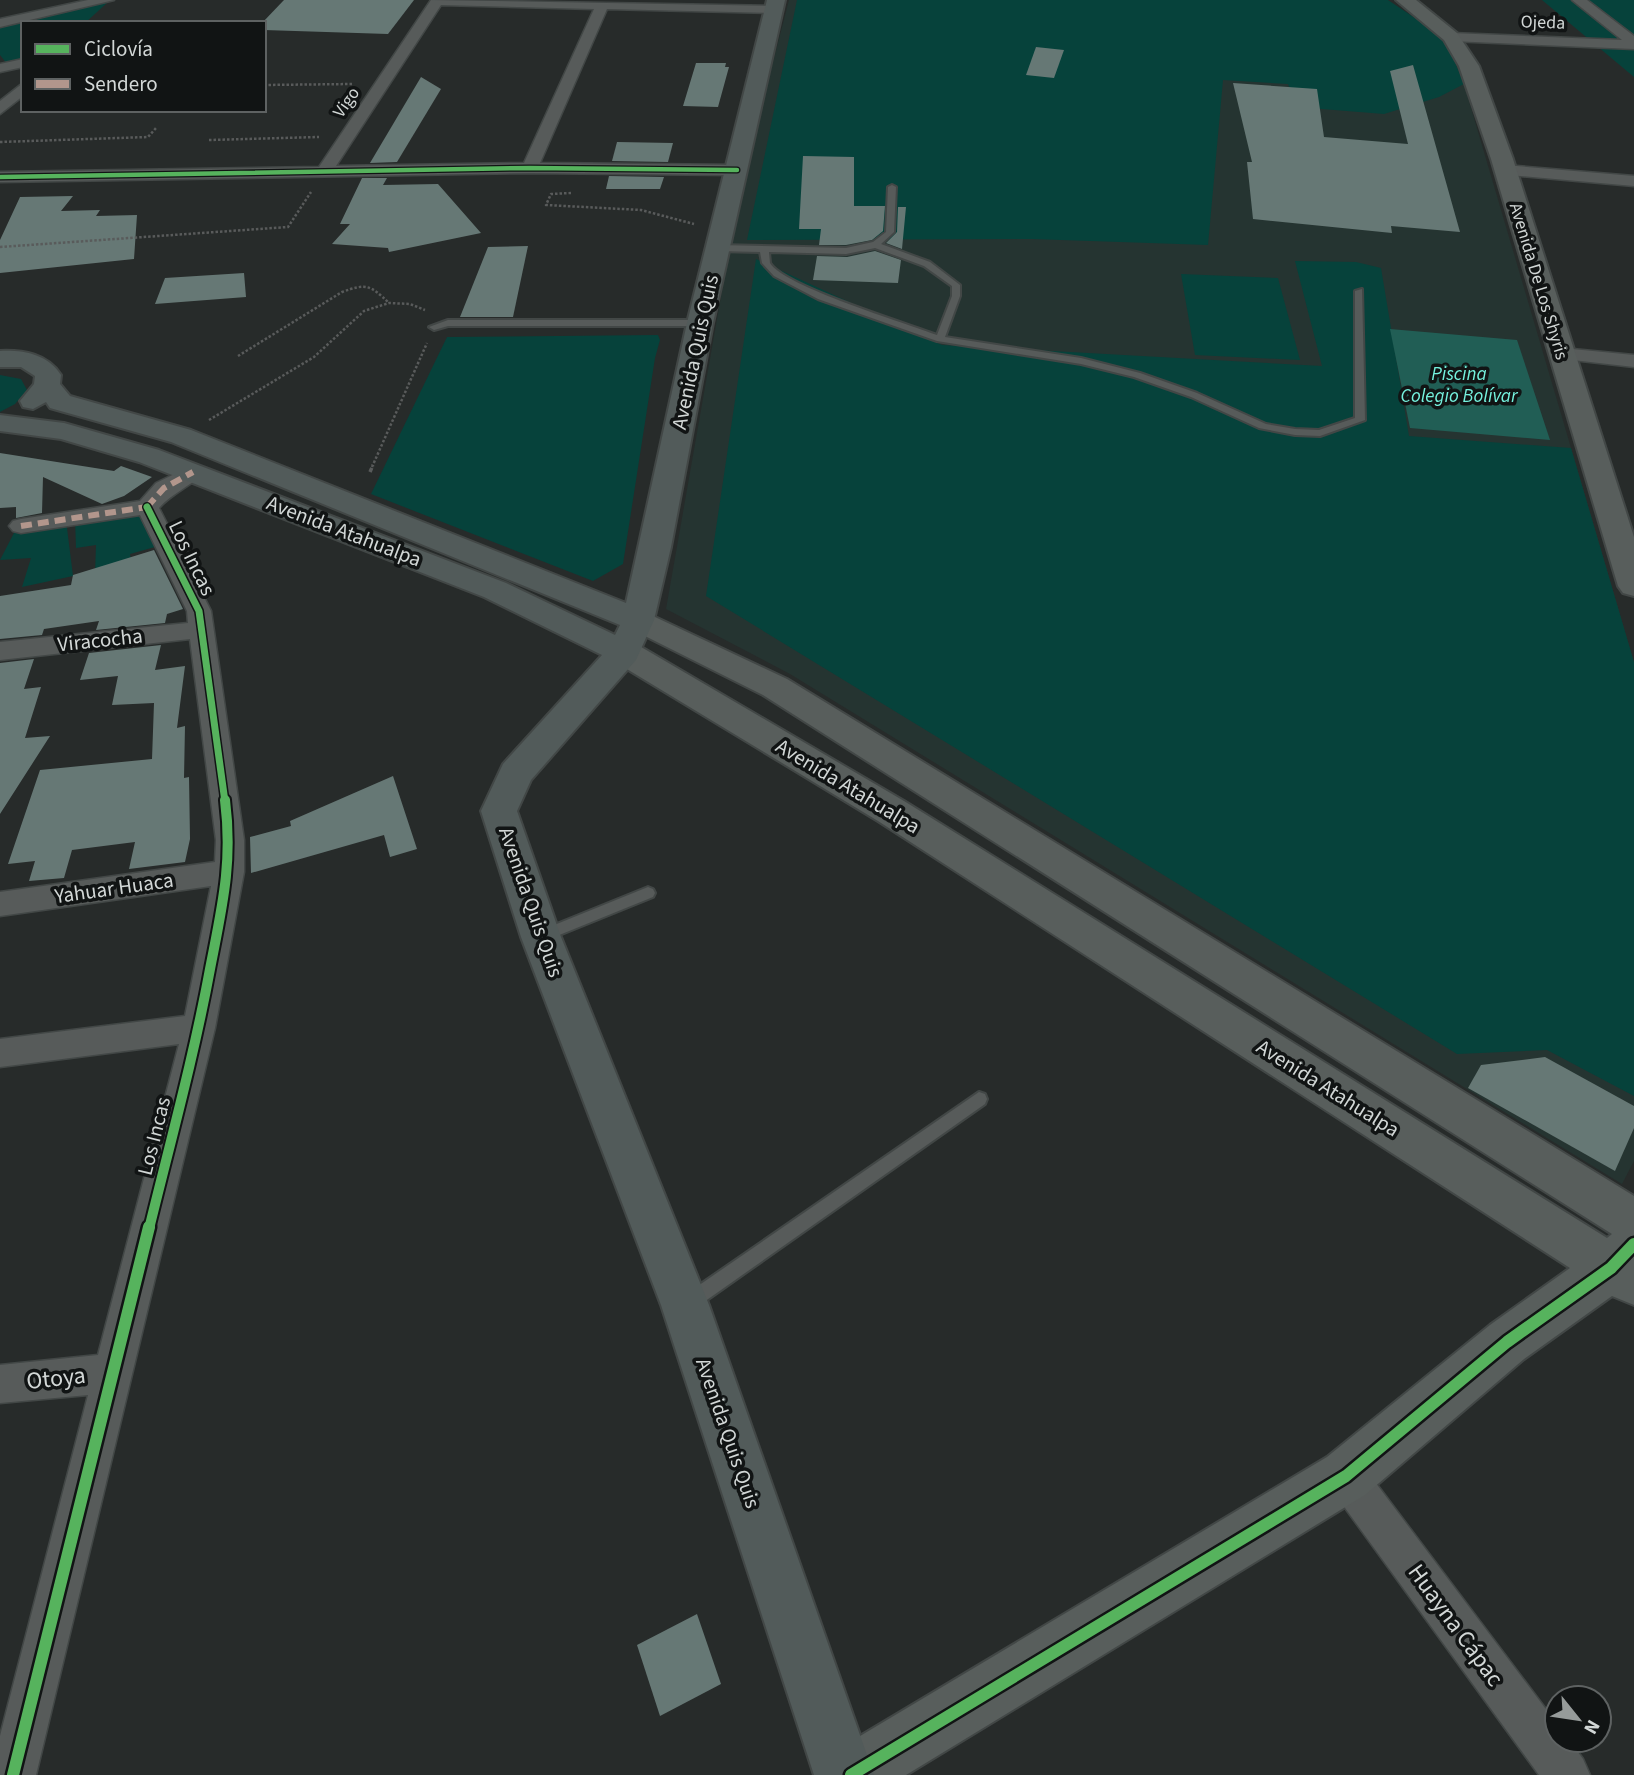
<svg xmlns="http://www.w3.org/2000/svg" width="1634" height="1775" font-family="'Source Sans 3',sans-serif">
<rect width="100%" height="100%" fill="#272b2a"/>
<path fill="#253431" d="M789,0H1387L1441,39L1459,67L1634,662V1161L1622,1184L790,674L666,609L739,194Z"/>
<g fill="#06423b">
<path d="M797,0H1388L1445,38L1464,84L1439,97L1384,114L1297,107L1288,84L1223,80L1208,245L1032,239L747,240Z"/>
<path d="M1542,0H1634V77Z"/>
<path d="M108,2L85,23H23V61L7,64L0,55V25Z"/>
<path d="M756,259L942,345L1322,366L1295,261L1356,262L1381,268L1409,436L1571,448L1634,662V1096L1547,1050L1457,1054L706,596Z"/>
<path d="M1181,274L1278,278L1300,360L1195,355Z"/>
<path d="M658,335L660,340L655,358L623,564L593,581L371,494L447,337Z"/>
<path d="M0,375L21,379L27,390L15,404L0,412Z"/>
<path d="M138,506L162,545L130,554L133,570L95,574L96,545L76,548L75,518Z"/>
<path d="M66,520L73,576L22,587L31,558L0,560L15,531Z"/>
</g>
<path fill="#215e55" d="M1390,329L1517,340L1550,440L1410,428Z"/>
<g fill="#667875">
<path d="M284,0H414L388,34L264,30L262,23Z"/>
<path d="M1036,47L1064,50L1054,78L1026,75Z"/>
<path d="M696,63H726L725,67H729L718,107L683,106Z"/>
<path d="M1413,65L1460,232L1391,226L1392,233L1253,219L1247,162H1252L1233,83L1317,89L1324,137L1408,144L1390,71Z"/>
<path d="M421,77L441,89L397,162L370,163Z"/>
<path d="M617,142L673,143L668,162L612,161Z"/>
<path d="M803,156L854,157V206H885L883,231L872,240L846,245H819L821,229H799Z"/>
<path d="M609,176L664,177L660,189H606Z"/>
<path d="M362,178H387L383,185L438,184L481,233L389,252L388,248L332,244L350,224H340Z"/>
<path d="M73,196L61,211L100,210L96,216L137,215L134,259L0,273V240L20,197Z"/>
<path d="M898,207H906L902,249L886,243L897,232Z"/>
<path d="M528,246L513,317H460L488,247Z"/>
<path d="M875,251L901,260L898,283L813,280L817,256L847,257Z"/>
<path d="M244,273L246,297L155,304L165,278Z"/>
<path d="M0,453L114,471L121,466L152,477L124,496L102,504L43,477L42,513L16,518V507L0,508Z"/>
<path d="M154,550L183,609L167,614L165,623L96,630L99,621L44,629L42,635L0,639V596L71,585L73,575Z"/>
<path d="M161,645L155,670L185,666L177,728L185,726L184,778L189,777L190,839L185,862L129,869L135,842L72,850L64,878L29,881L35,861L8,864L40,770L152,759L154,703L112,705L118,676L80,680L89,653Z"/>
<path d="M34,659L24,689L41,687L25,738L50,736L0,814V663Z"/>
<path d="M393,776L417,849L390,857L384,835L251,873L250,837L291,826L290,821Z"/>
<path d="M1545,1057L1634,1106V1128L1615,1171L1468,1088L1481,1065Z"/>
<path d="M697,1614L721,1684L660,1716L637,1645Z"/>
</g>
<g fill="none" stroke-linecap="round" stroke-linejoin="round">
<g stroke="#424746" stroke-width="4">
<g id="lane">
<path d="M892,185L896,187L894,232L881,244L930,262L960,285V296L945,337L1081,358L1140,373L1197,393L1266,424L1295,429L1319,430L1355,418V291L1362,289L1365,420L1320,436L1295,435L1259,428L1191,397L1134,377L1081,364L937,341L818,299L774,276L762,263L760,252L717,251L713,248L717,245L846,248L873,242L886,232L888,187ZM875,248L924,266L952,286V296L937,335C908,324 783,286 770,263C770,262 769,253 769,252L846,254Z"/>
<path d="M448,320H700L705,323L700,326H448L434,330L429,327Z"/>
<path d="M648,887L653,889L655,893L653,897L542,942L537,940L535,936L537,932Z"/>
<path d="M979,1092L985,1094L987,1099L985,1104L694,1309L688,1312L682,1309L679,1303L682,1297Z"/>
</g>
</g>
<g stroke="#424746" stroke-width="3">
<g id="street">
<path d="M88,0H114L0,27V19Z"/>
<path d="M431,0L780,6L782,9L775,13L607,9L540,163L737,165L745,170L737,175L530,173L0,182V172L319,167ZM441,5L594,9L524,163L336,166Z"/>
<path d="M1572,0H1587L1634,36V49L1451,41L1444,37L1451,33L1622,40Z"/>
<path d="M23,59V67L0,72V64Z"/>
<path d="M23,83V96L0,114V101Z"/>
<path d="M1504,165L1634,176V186L1498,174L1496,170Z"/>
<path d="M1562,348L1634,355V367L1555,358L1552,354L1555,350Z"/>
<path d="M193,465L201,467L204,472C196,483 172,493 159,508L211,611L244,840V872L215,1028L36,1775H0V1736L88,1395L0,1403V1365L98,1355L179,1044L0,1067V1039L185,1016L211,886L0,916V892L215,862L216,840L190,639L0,660V642L188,623L187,611L140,515L21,533L13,531L9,526L13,521L21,519L140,501L156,483Z"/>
<path d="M1346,1456L1360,1462L1557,1724V1740H1569L1583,1759L1590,1775H1539L1332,1490L1326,1476L1332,1462Z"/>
</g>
</g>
<g stroke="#424746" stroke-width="4">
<g id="secondary">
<path d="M1396,0H1416L1457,33L1479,66L1513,159L1634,537V596L1623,593L1618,586L1491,159L1459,66L1444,40Z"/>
<path d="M638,609L787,679L1634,1196V1305L1612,1296L1524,1359L1365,1495L906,1775H821L830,1754L1327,1457L1490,1325L1570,1268L878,821L612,660L608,652L612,644L624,641L636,644L904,801L1607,1238L1612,1234L763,695L627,627L622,620L627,613Z"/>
</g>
</g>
<g stroke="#424746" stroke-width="4">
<path id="primary" d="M767,0H785L713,323L671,547L654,620L636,660L531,780L517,811L561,937L709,1305L874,1775H814L661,1305L521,937L481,811L503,764L602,655L484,597L139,462L61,439L0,431V415L64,423L159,450L506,583L615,635L620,625L171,442L50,408L46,402L33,409L23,407L20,401L34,384L35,376L21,367H0V351C24,350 47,354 61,375L60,384L70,396L191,430L626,603L687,323Z"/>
</g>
<g stroke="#595b5b" stroke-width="2.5" stroke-dasharray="2.5 2" stroke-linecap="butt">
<path d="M264,85L354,84"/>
<path d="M209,140L319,137"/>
<path d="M0,142L148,137L156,128"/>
<path d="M571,193L551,194L546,205L641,210L694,224"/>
<path d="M0,247L288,227L311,192"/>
<path d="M238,356L342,292C367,283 370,285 389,303"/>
<path d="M209,420L314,357L364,311L389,303L410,304L425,310"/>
<path d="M372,467L427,343"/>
</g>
<path stroke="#595b5b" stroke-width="3.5" stroke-dasharray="4.5 2.5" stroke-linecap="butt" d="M370,472L373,465"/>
<use href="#lane" fill="#575b5a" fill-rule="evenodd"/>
<use href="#street" fill="#575b5a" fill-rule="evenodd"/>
<use href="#secondary" fill="#585e5c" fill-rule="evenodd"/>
<use href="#primary" fill="#525b5a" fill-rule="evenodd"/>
<g stroke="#b2968c" stroke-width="6" stroke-dasharray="11 6" stroke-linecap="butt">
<path d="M147,507L164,488L193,472"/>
<path d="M21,526L147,507"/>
</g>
<g stroke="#111414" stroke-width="7">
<path id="cycleway-far3" d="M0,177L530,168L737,170"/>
</g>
<g stroke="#111414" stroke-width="10">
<path id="cycleway-far2" d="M147,507L199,611L225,802"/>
</g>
<g stroke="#111414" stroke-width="14">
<path id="cycleway-far1" d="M149,1229C170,1143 194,1056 210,969C222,907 233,863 225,800"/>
</g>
<g stroke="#111414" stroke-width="17">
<g id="cycleway">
<path d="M13,1775L149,1227"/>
<path d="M851,1775L1346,1476L1507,1342L1611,1268L1634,1244"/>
</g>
</g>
<use href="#cycleway-far3" stroke="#56b35d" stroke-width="4.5"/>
<use href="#cycleway-far2" stroke="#56b35d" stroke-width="7"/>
<use href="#cycleway-far1" stroke="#56b35d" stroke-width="10"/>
<use href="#cycleway" stroke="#56b35d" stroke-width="12"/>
</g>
<g text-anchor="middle" stroke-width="7" stroke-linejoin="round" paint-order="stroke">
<g font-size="18" fill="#d2d7d6" stroke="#111414">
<text transform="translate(1543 22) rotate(2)" y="6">Ojeda</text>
<text transform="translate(346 102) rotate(-55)" y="6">Vigo</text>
<text transform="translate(1539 281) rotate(73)" y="6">Avenida De Los Shyris</text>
</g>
<g font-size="19" font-style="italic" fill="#75f2de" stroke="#111414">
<text x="1459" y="380">Piscina<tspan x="1459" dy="22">Colegio Bolívar</tspan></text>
</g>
<g font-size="21" fill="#d2d7d6" stroke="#111414">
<text transform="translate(695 352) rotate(-78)" y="7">Avenida Quis Quis</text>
<text transform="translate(344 531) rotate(21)" y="7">Avenida Atahualpa</text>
<text transform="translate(192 558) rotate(64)" y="7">Los Incas</text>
<text transform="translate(100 640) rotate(-6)" y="7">Viracocha</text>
<text transform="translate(848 786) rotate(31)" y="7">Avenida Atahualpa</text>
<text transform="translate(114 888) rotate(-8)" y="7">Yahuar Huaca</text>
<text transform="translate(531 902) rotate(71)" y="7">Avenida Quis Quis</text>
<text transform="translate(1328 1088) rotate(32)" y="7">Avenida Atahualpa</text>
<text transform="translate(154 1136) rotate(-76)" y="7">Los Incas</text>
<text transform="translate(728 1433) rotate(71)" y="7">Avenida Quis Quis</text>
</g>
<g font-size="24" fill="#d2d7d6" stroke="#111414">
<text transform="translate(56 1378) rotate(-6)" y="8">Otoya</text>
<text transform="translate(1456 1625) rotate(54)" y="8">Huayna Cápac</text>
</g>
</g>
<rect x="21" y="21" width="245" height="91" fill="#111414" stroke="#5e6262" stroke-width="2"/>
<rect x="35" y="44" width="35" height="10" fill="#56b35d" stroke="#5e6262" stroke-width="2"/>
<text x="84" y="56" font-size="21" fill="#d2d7d6">Ciclovía</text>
<rect x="35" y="79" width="35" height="10" fill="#b2968c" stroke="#5e6262" stroke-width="2"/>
<text x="84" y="91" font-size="21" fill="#d2d7d6">Sendero</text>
<g transform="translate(1578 1719) rotate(120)"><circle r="33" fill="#111414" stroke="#5e6262" stroke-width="2"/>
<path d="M0-5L12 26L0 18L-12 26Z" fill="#969b9a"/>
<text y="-10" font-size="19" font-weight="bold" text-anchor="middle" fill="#d2d7d6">N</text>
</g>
</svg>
